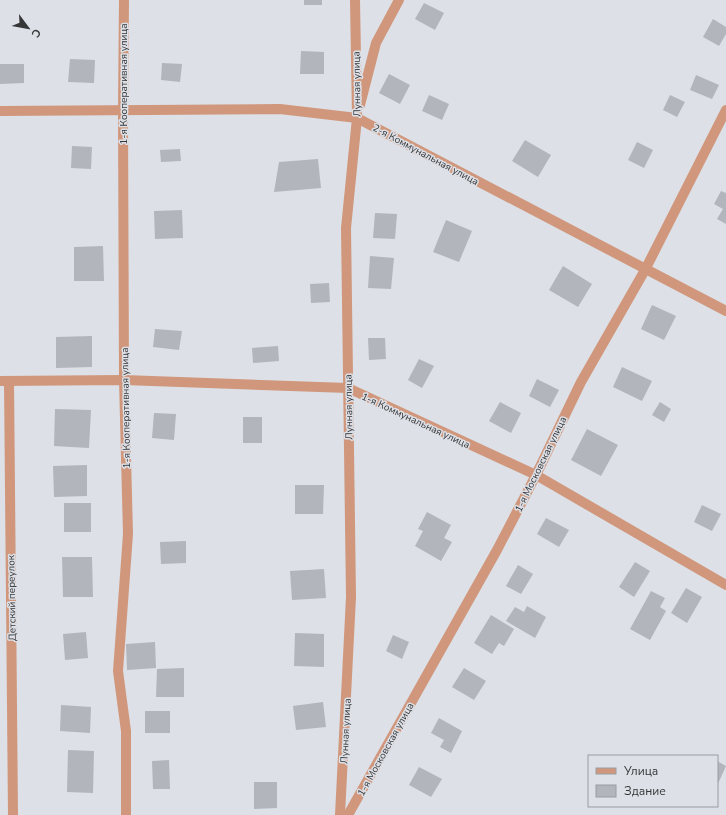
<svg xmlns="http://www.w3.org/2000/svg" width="726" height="815" font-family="'Nunito Sans',sans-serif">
<rect width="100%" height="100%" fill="#dde0e6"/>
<g fill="#b2b5bb">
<rect x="304" y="0" width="18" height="5"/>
<path d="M424,3L444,13L435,30L415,19Z"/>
<path d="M713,19L726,27V34L719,46L703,37Z"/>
<path d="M301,51L324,52V74H300Z"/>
<path d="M70,59L95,60L94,83L68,82Z"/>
<path d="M162,63L182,64L180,82L161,80Z"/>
<path d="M0,64H24V83L0,84Z"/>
<path d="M389,74L410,85L400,104L379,93Z"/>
<path d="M696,75L719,85L712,99L690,90Z"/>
<path d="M429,95L449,104L442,120L422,111Z"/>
<path d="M670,95L685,102L677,117L663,110Z"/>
<path d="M525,140L551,155L538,177L512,161Z"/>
<path d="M637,142L653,150L644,168L628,160Z"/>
<path d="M72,146L92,147L91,169L71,168Z"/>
<path d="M180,149L181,161L161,162L160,150Z"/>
<path d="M318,159L321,188L274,192L279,162Z"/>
<path d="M721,191L726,193V224L717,219L723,209L714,204Z"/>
<path d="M182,210L183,238L155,239L154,211Z"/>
<path d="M375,213L397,214L395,239L373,238Z"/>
<path d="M446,220L472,231L459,262L433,252Z"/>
<path d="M103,246L104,281H74V247Z"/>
<path d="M370,256L394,258L391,289L368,288Z"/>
<path d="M563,266L592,284L578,307L549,290Z"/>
<path d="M329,283L330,302L311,303L310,284Z"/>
<path d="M652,305L676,316L664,340L641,329Z"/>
<path d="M155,329L182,331L179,350L153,347Z"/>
<path d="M92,336V367L56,368V337Z"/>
<path d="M368,338H385L386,359L369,360Z"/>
<path d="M278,346L279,361L253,363L252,348Z"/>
<path d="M419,359L434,366L422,388L408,380Z"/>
<path d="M622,367L652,381L642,401L613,387Z"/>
<path d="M537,379L559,390L550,407L529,396Z"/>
<path d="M500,402L521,413L511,433L489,421Z"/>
<path d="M660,402L671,409L664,422L652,415Z"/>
<path d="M55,409L91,410L89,448L54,446Z"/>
<path d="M154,413L176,414L174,440L152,438Z"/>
<rect x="243" y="417" width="19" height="26"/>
<path d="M587,429L618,445L601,476L571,460Z"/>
<path d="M87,465V496L54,497L53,466Z"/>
<path d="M295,485H324L323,514H295Z"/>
<rect x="64" y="503" width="27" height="29"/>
<path d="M702,505L721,514L712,531L694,522Z"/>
<path d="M427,512L451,525L444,538L452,542L441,561L415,546L423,531L418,529Z"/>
<path d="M546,518L569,530L559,547L537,534Z"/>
<path d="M186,541V563L161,564L160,542Z"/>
<path d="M62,557H92L93,597H63Z"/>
<path d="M635,562L650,571L634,597L619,587Z"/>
<path d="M518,565L533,574L521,594L506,586Z"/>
<path d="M324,569L326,598L292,600L290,571Z"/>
<path d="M686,588L702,597L687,623L671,613Z"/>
<path d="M651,591L665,598L660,607L666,611L650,640L630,629Z"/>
<path d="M527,606L546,617L535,638L506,621L515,607L524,612Z"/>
<path d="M491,615L514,629L504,646L499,643L492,654L474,643Z"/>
<path d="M86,632L88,658L65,660L63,634Z"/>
<path d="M295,633L324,634V667L294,666Z"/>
<path d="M393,635L409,642L402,659L386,651Z"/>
<path d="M155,642L156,668L127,670L126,644Z"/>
<path d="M184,668V697H156L157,669Z"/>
<path d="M464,668L486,681L474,700L452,687Z"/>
<path d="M323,702L326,727L296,730L293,706Z"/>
<path d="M61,705L91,707L90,733L60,731Z"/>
<rect x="145" y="711" width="25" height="22"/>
<path d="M439,718L462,731L451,753L440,747L444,740L431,733Z"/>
<path d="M68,750L94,751L93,793L67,792Z"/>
<path d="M169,760L170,789H153L152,761Z"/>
<path d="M717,761L726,766L717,786Z"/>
<path d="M419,767L442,779L431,797L409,785Z"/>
<path d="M254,782H277V808L254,809Z"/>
</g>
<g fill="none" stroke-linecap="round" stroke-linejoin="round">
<g stroke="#d0977c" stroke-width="10">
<path d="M124,0L123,110L124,380L128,534L118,671L126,731V815"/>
<path d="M360,105L376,43L399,0"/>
<path d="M0,111L280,109L357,118L726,311"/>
<path d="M0,381L124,380L348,388L536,475L726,585"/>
<path d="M9,381L13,815"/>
<path d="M340,815L351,597L346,228L357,118L355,0"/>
<path d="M348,815L497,550L536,475L581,382L645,270L726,110"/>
</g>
</g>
<g text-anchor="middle" stroke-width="3" stroke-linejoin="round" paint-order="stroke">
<g font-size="10" fill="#353638" stroke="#dde0e6">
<text transform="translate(123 84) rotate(-90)" y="4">1-я Кооперативная улица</text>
<text transform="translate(356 84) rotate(-91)" y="4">Лунная улица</text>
<text transform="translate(426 154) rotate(28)" y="4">2-я Коммунальная улица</text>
<text transform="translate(348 407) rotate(-91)" y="4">Лунная улица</text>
<text transform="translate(125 408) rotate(-91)" y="4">1-я Кооперативная улица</text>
<text transform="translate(416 420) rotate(25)" y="4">1-я Коммунальная улица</text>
<text transform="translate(540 464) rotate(-64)" y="4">1-я Московская улица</text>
<text transform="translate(11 598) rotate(-91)" y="4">Детский переулок</text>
<text transform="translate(345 731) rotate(-87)" y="4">Лунная улица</text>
<text transform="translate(385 749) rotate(-61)" y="4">1-я Московская улица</text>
</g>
</g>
<rect x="588" y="755" width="130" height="52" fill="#dde0e6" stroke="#9a9ca0"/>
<rect x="596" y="768" width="20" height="6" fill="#d0977c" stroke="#9a9ca0"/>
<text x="624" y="775" font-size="12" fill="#353638">Улица</text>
<rect x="596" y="785" width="20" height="12" fill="#b2b5bb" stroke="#9a9ca0"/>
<text x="624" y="795" font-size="12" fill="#353638">Здание</text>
<g transform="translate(28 28) rotate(122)" stroke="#dde0e6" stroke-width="3" paint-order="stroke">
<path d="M0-3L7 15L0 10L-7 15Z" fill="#353638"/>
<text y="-6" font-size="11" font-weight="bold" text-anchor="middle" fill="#353638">С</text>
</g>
</svg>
